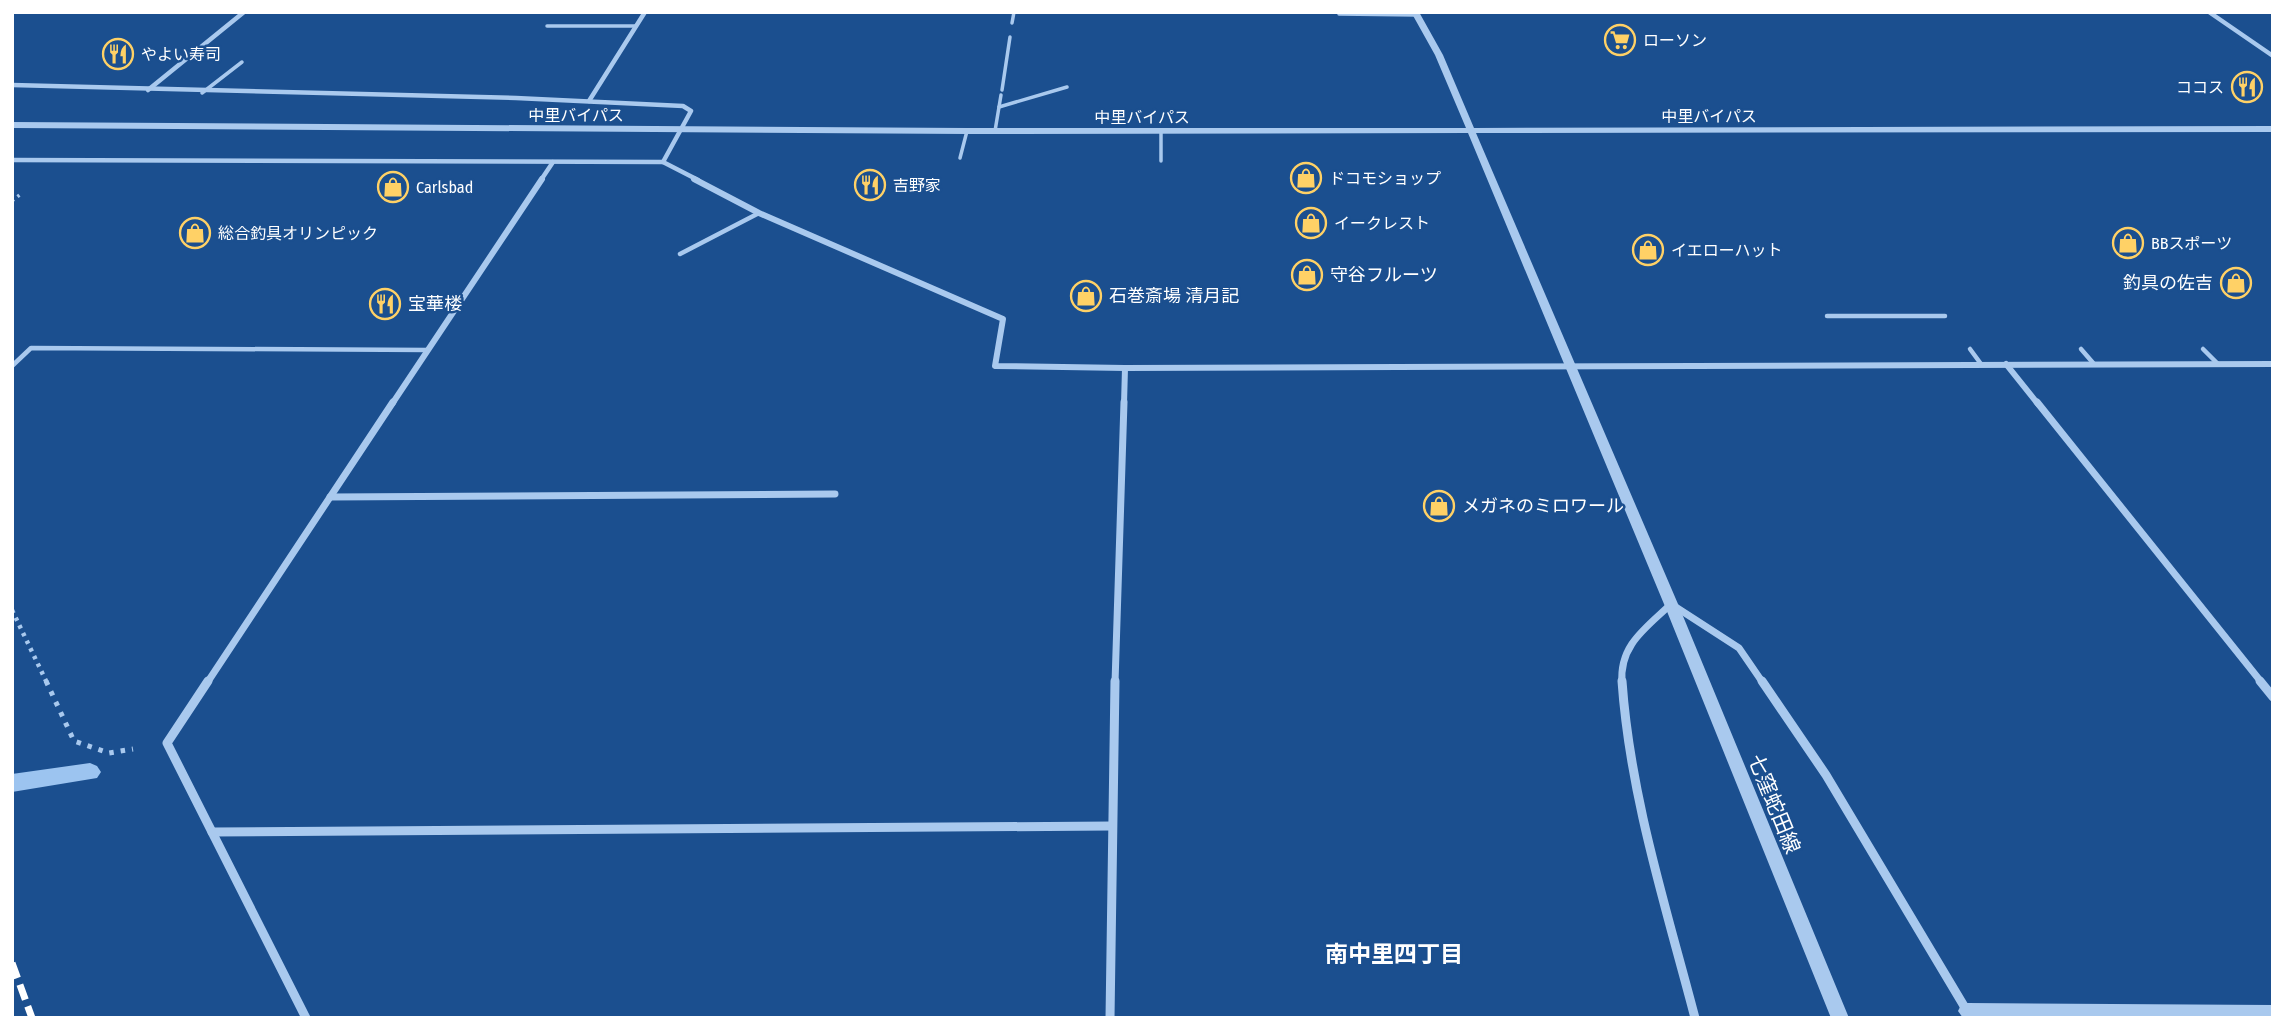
<svg xmlns="http://www.w3.org/2000/svg" width="2285" height="1030" font-family="'Fira Sans Condensed','Noto Sans JP',sans-serif">
<rect width="100%" height="100%" fill="#1b4f8f"/>
<g fill="none" stroke-linecap="round" stroke-linejoin="round">
<path fill="#9cc4f0" fill-rule="evenodd" d="M90,763L97,766L101,772L97,778L12,792V774Z"/>
<path stroke="#a9c9ee" stroke-width="3.5" stroke-dasharray="2.5 4.5" stroke-linecap="butt" d="M12,201L22,193"/>
<path stroke="#a9c9ee" stroke-width="4.5" stroke-dasharray="3.5 5" stroke-linecap="butt" d="M12,610L47,683"/>
<path stroke="#a9c9ee" stroke-width="5" stroke-dasharray="4.5 7" stroke-linecap="butt" d="M46,681L74,741L109,753L133,749"/>
<g stroke="#a9c9ee" stroke-width="3.5">
<path d="M1339,14L1417,15"/>
<path d="M1012,23L1014,12"/>
<path d="M547,26H636"/>
<path d="M1002,90L1010,37"/>
<path d="M202,93L242,62"/>
<path d="M999,107L1067,87"/>
<path d="M995,131L1001,95"/>
<path d="M1161,131V161"/>
<path d="M960,158L967,131"/>
</g>
<g stroke="#a9c9ee" stroke-width="4.5">
<path d="M680,254L759,213"/>
<path d="M1827,316H1945"/>
<path d="M1970,349L1981,364"/>
<path d="M2081,349L2094,364"/>
<path d="M2203,349L2218,364"/>
<path d="M12,366L31,348L428,350"/>
</g>
<g stroke="#a9c9ee" stroke-width="4.5">
<path d="M2209,12L2273,56"/>
<path d="M12,85L516,98L683,106L691,111L663,162"/>
<path d="M148,90L244,12"/>
<path d="M589,101L645,12"/>
<path d="M12,160L663,162L698,180"/>
<path d="M541,180L553,162"/>
</g>
<g stroke="#a9c9ee" stroke-width="6">
<path d="M694,179L759,213L1003,319L995,366L1125,368L2273,364"/>
<path d="M2006,364L2038,404"/>
<path d="M392,404L542,179"/>
<path d="M1124,404L1125,368"/>
</g>
<g stroke="#a9c9ee" stroke-width="7">
<path d="M2037,402L2262,683"/>
<path d="M330,497L835,494"/>
<path d="M207,683L393,402"/>
<path d="M1115,683L1124,402"/>
<path d="M1622,683C1619,645 1646,628 1671,604L1739,648L1763,683"/>
</g>
<g stroke="#a9c9ee" stroke-width="9">
<path d="M208,681L167,743L306,1018"/>
<path d="M1622,681C1630,796 1666,907 1695,1018"/>
<path d="M1762,681L1826,775L1967,1011"/>
<path d="M2260,681L2273,697"/>
<path d="M212,832L1111,826"/>
<path d="M1110,1018L1115,681"/>
</g>
<g fill="#a9c9ee" fill-rule="evenodd">
<path d="M1411,12H1419L1443,55L1474,128L2273,126V132L1476,133L1678,604L1849,1018H1831L1664,604L1468,133L967,134L12,128V122L967,128H1466L1435,55Z"/>
<path d="M1967,1003L2273,1005V1018H1963L1958,1011L1961,1005Z"/>
</g>
<path stroke="#fff" stroke-width="7" stroke-dasharray="16 7" stroke-linecap="butt" d="M12,963L32,1018"/>
</g>
<defs>
<g id="supermarket-ring" transform="scale(1.575)"><circle r="9.5" fill="#1b4f8f" stroke="#ffd166" stroke-width="1.5"/><path d="M-6-5.5h2.5l.6 2H6L4.5 2H-2.5L-4.4-4H-6ZM-1.5 3.2a1.3 1.3 0 1 0 .1 0ZM3 3.2a1.3 1.3 0 1 0 .1 0Z" fill="#ffd166"/></g>
<g id="restaurant-ring" transform="scale(1.575)"><circle r="9.5" fill="#1b4f8f" stroke="#ffd166" stroke-width="1.5"/><path d="M-5-6h1v4h1v-4h1v4h1v-4h1v5L-1.5 .5V6h-2V.5L-5-1ZM5-6V6H3V1.5H1.5Q1.5-4 5-6Z" fill="#ffd166"/></g>
<g id="shop-ring" transform="scale(1.575)"><circle r="9.5" fill="#1b4f8f" stroke="#ffd166" stroke-width="1.5"/><path d="M-5-2.5h2.3a2.7 3.5 0 0 1 5.4 0H5L5.5 6h-11ZM-1.5-2.5h3a1.5 2.3 0 0 0-3 0Z" fill="#ffd166"/></g>
</defs>
<g fill-rule="evenodd">
<use href="#supermarket-ring" x="1620" y="40"/>
<use href="#restaurant-ring" x="118" y="54"/>
<use href="#restaurant-ring" x="2247" y="87"/>
<use href="#shop-ring" x="1306" y="178"/>
<use href="#restaurant-ring" x="870" y="185"/>
<use href="#shop-ring" x="393" y="187"/>
<use href="#shop-ring" x="1311" y="223"/>
<use href="#shop-ring" x="195" y="233"/>
<use href="#shop-ring" x="2128" y="243"/>
<use href="#shop-ring" x="1648" y="250"/>
<use href="#shop-ring" x="1307" y="275"/>
<use href="#shop-ring" x="2236" y="283"/>
<use href="#shop-ring" x="1086" y="296"/>
<use href="#restaurant-ring" x="385" y="304"/>
<use href="#shop-ring" x="1439" y="506"/>
</g>
<g text-anchor="middle" stroke-width="5" stroke-linejoin="round" paint-order="stroke">
<g font-size="16" fill="#fff" stroke="#1b4f8f" text-anchor="start">
<text x="1643" y="46">ローソン</text>
<text x="141" y="60">やよい寿司</text>
<text x="2224" y="93" text-anchor="end">ココス</text>
<text x="1329" y="184">ドコモショップ</text>
<text x="893" y="191">吉野家</text>
<text x="416" y="193">Carlsbad</text>
<text x="1334" y="229">イークレスト</text>
<text x="218" y="239">総合釣具オリンピック</text>
<text x="2151" y="249">BBスポーツ</text>
<text x="1671" y="256">イエローハット</text>
</g>
<g font-size="16" fill="#fff" stroke="#1b4f8f">
<text x="576" y="121">中里バイパス</text>
<text x="1709" y="122">中里バイパス</text>
<text x="1142" y="123">中里バイパス</text>
</g>
<g font-size="18" fill="#fff" stroke="#1b4f8f" text-anchor="start">
<text x="1330" y="281">守谷フルーツ</text>
<text x="2213" y="289" text-anchor="end">釣具の佐吉</text>
<text x="1109" y="302">石巻斎場 清月記</text>
<text x="408" y="310">宝華楼</text>
<text x="1462" y="512">メガネのミロワール</text>
</g>
<g font-size="21" fill="#fff" stroke="#1b4f8f">
<text transform="translate(1774 804) rotate(68)" y="7">七窪蛇田線</text>
</g>
<g font-size="23" font-weight="bold" fill="#fff" stroke="#1b4f8f">
<text x="1394" y="962">南中里四丁目</text>
</g>
</g>
<rect width="2285" height="1030" fill="none" stroke="#ffffff" stroke-width="28"/>
</svg>
